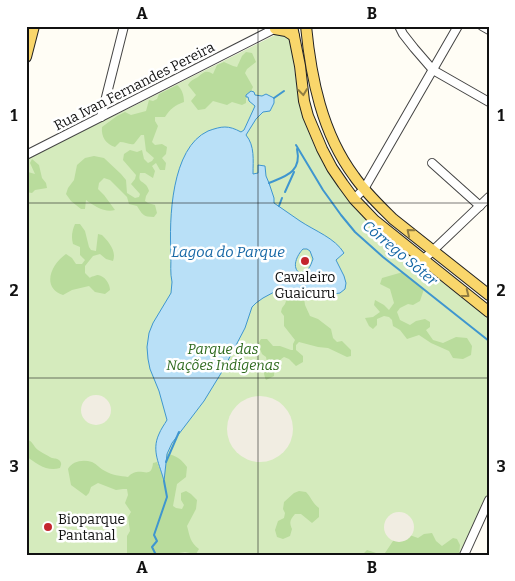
<svg xmlns="http://www.w3.org/2000/svg" width="515" height="581" font-family="Bitter,serif">
<rect width="100%" height="100%" fill="#fffdf5"/>
<path fill="#d5ebbd" d="M279,33L291,39C294,65 296,93 304,119C319,165 347,204 383,236L489,319V492L460,555H26V159L98,123L128,109Z"/>
<g fill="#b9dc9c">
<path d="M246,52L252,53L256,62L247,69L245,73L253,87L251,91L246,95V103L242,105L232,102L227,105L213,101L205,109L198,110L191,101L196,95L188,85C191,80 193,80 198,77C204,72 206,70 213,74L217,65L224,62L233,66L237,67L242,56Z"/>
<path d="M177,85C182,89 184,95 184,102C175,105 170,109 165,117H155V121L158,126L152,142L155,145L162,144L167,147L166,154L162,158L166,163L165,170H160L156,163L152,166L155,171L153,178L145,173H140C138,182 141,180 146,185C147,186 149,190 149,191L146,196L145,201L148,203L155,205L157,213L154,217C143,217 142,214 137,206L129,204L127,197L110,180L104,178L99,183L98,189L104,195L115,210C105,213 94,206 86,200L85,209H81L71,201L66,194L68,188L74,180L77,165L85,158L94,156L104,158L121,174L126,180L127,193L135,198L139,197L140,194L131,184L135,179L136,175L123,160L124,154L130,150L137,152L142,150L144,159L148,163L152,161L154,158L146,151L144,135H141L134,144C129,145 125,142 120,142L115,147C106,144 101,137 102,127L117,116L125,112L131,115L146,111L149,100L153,101L157,99L159,94Z"/>
<path d="M32,159L39,165L42,178L46,183L47,188L35,190L32,193L26,192V170L28,172L35,174L30,163Z"/>
<path d="M75,224H80L85,231L89,247L91,250L96,251L98,234L102,235C108,241 117,251 113,261L106,259L100,254L93,256L85,266V273L90,278C90,277 97,275 98,275C105,276 110,284 110,290L105,294L95,292L89,286L72,290L63,295C41,288 51,264 66,254L72,258L76,264H82L85,260L80,255V247L73,244C71,237 72,231 75,224Z"/>
<path d="M403,272L424,289L420,301L413,305L408,304L400,308L397,312L400,320L410,325L416,321L425,319L430,322V327L426,330L433,340L443,343L456,337L467,338L472,346L471,355L463,359L453,358L449,351L431,343L419,335L407,339L400,330L393,326L392,320L389,317L384,316L377,319V325L373,329L369,326L365,318L373,317L380,312L374,305L375,300L384,305L389,310L394,303L390,289L380,284L382,278Z"/>
<path d="M301,291L304,298L305,305L310,316L318,319L331,329L333,338L337,342L342,341L351,350V356L347,357L328,348L318,347L299,342L296,345V350L303,356V362L296,366L289,359L284,357C278,360 274,369 274,376L266,380C263,373 263,368 267,362L266,357L262,354L258,344L261,339H267L273,346H280L291,350H293V344L295,340L284,326V316L281,312L282,308L285,304L289,292Z"/>
<path d="M26,439C33,441 33,446 38,450C39,451 50,457 52,458C56,459 57,458 60,461C62,464 61,465 60,468C47,472 37,464 26,456Z"/>
<path d="M167,454C176,455 182,460 187,467L186,477L177,484L173,506L176,508L182,509L184,505L181,500V493L186,491L191,494L197,500L196,509L187,526C190,537 190,542 199,549L196,554L185,552L179,553L178,555H127V536L130,531L128,517L131,512L125,503L128,495L127,489H123L116,490L98,483L91,487L89,493L86,496L71,485L68,469C72,461 83,459 92,462C97,464 100,469 105,471C111,475 121,476 128,477C140,464 151,482 153,463L157,462L164,480Z"/>
<path d="M299,491L306,492C311,497 313,504 319,508V517L312,523L301,514H295C290,520 289,522 292,529L290,536L283,539L277,537L275,530L278,521L284,518L285,513L283,509L284,502L294,493Z"/>
<path d="M404,533L418,538L424,534L432,533L436,541L442,546L453,538L457,539L460,545L459,555H362L367,550L379,554L385,553L395,538Z"/>
</g>
<g fill="#f1ede2">
<circle cx="96" cy="410" r="15"/>
<circle cx="260" cy="429" r="33"/>
<circle cx="399" cy="527" r="15"/>
</g>
<path fill="#b9e0f7" stroke="#3f96cf" fill-rule="evenodd" d="M251,91L254,92L255,95L262,96L266,94L274,98V103L270,111L263,112L256,119L246,135C255,146 253,160 253,174L258,173V165L265,166L266,176L269,183L274,198V203C283,209 291,215 300,221C315,231 335,238 344,253L336,260L344,276L346,283L345,289L340,293L333,294L310,290L290,289L276,291L263,298L256,303L252,307L245,328L223,370L204,401L172,443L167,454L164,481C160,465 151,451 159,434C161,429 164,425 167,420L159,391L150,369L148,359L147,347L149,333L153,323L171,293L172,282C170,273 171,264 171,255C169,219 171,148 208,131C222,126 228,125 241,132L244,130L255,106L249,101L248,97H246V95ZM303,249H307L310,251L313,259C310,267 309,271 300,273C291,268 297,255 303,249Z"/>
<g fill="none" stroke-linecap="round" stroke-linejoin="round">
<g stroke="#3f96cf" stroke-width="2">
<path d="M274,98L284,91"/>
<path d="M296,145L323,190L341,215L355,232L383,257L489,341"/>
<path d="M269,183C286,176 302,172 297,149"/>
<path d="M285,192L294,172"/>
<path d="M279,206L282,198"/>
<path d="M166,462L179,432"/>
<path d="M155,555V553L152,547L157,541L154,535L167,497L164,481"/>
</g>
<g stroke="#444" stroke-width="10">
<g id="minor">
<path d="M399,26L403,34L414,48L433,70L489,102"/>
<path d="M482,26L489,30"/>
<path d="M101,117L124,26"/>
<path d="M26,155L278,27"/>
<path d="M432,163L480,206"/>
<path d="M354,199L364,189L458,26"/>
<path d="M423,260L489,197"/>
<path d="M464,555L489,500"/>
</g>
</g>
<g stroke="#222" stroke-width="12">
<g id="major">
<path d="M292,26L300,66L304,101L308,116L322,149L332,168L343,184L354,199L374,220L489,312"/>
<path d="M306,26C311,78 322,133 354,176C365,192 379,205 393,219L489,295"/>
<path d="M275,29L286,31L294,36"/>
<path d="M26,57L34,26"/>
</g>
</g>
<use href="#minor" stroke="#fff" stroke-width="8"/>
<use href="#major" stroke="#f9d66b" stroke-width="10"/>
</g>
<defs><path id="oneway-chevron" d="M-2-3.5L2.5 0L-2 3.5" fill="none" stroke-width="1.6" stroke-linecap="round" stroke-linejoin="round" transform="scale(1.25)"/></defs>
<g stroke="#917d42">
<use href="#oneway-chevron" transform="translate(303 92) rotate(83)"/>
<use href="#oneway-chevron" transform="translate(410 232) rotate(-140)"/>
<use href="#oneway-chevron" transform="translate(466 294) rotate(38)"/>
</g>
<path fill="none" stroke="#111" stroke-width="1" stroke-opacity="0.55" d="M258,26V555M26,203H489M26,378H489"/>
<g fill="#c4262e" stroke="#fff" stroke-width="2">
<circle cx="305" cy="261" r="5"/>
<circle cx="48" cy="527" r="5"/>
</g>
<g text-anchor="middle" stroke-width="5" stroke-linejoin="round" paint-order="stroke">
<g font-size="14" fill="#111" stroke="#fff">
<text transform="translate(134 86) rotate(-27)" y="5">Rua Ivan Fernandes Pereira</text>
</g>
<g font-size="14" fill="#111" stroke="#fff">
<text x="305" y="282">Cavaleiro<tspan x="305" dy="16">Guaicuru</tspan></text>
<text x="58" y="524" text-anchor="start">Bioparque<tspan x="58" dy="16">Pantanal</tspan></text>
</g>
<g font-size="14" font-style="italic" fill="#2f6b1f" stroke="#fff">
<text x="223" y="354">Parque das<tspan x="223" dy="16">Nações Indígenas</tspan></text>
</g>
<g font-size="15" font-style="italic" fill="#1768a6" stroke="#fff">
<text x="228" y="257">Lagoa do Parque</text>
<text transform="translate(400 253) rotate(40)" y="5">Córrego Sóter</text>
</g>
</g>
<rect width="515" height="581" fill="none" stroke="#ffffff" stroke-width="55"/>
<rect x="28" y="28" width="460" height="526" fill="none" stroke="#111" stroke-width="2"/>
<g font-size="16" text-anchor="middle" font-weight="bold" fill="#111">
<text x="142" y="19">A</text>
<text x="372" y="19">B</text>
<text x="14" y="121">1</text>
<text x="501" y="121">1</text>
<text x="14" y="296">2</text>
<text x="501" y="296">2</text>
<text x="14" y="472">3</text>
<text x="501" y="472">3</text>
<text x="142" y="573">A</text>
<text x="372" y="573">B</text>
</g>
</svg>
